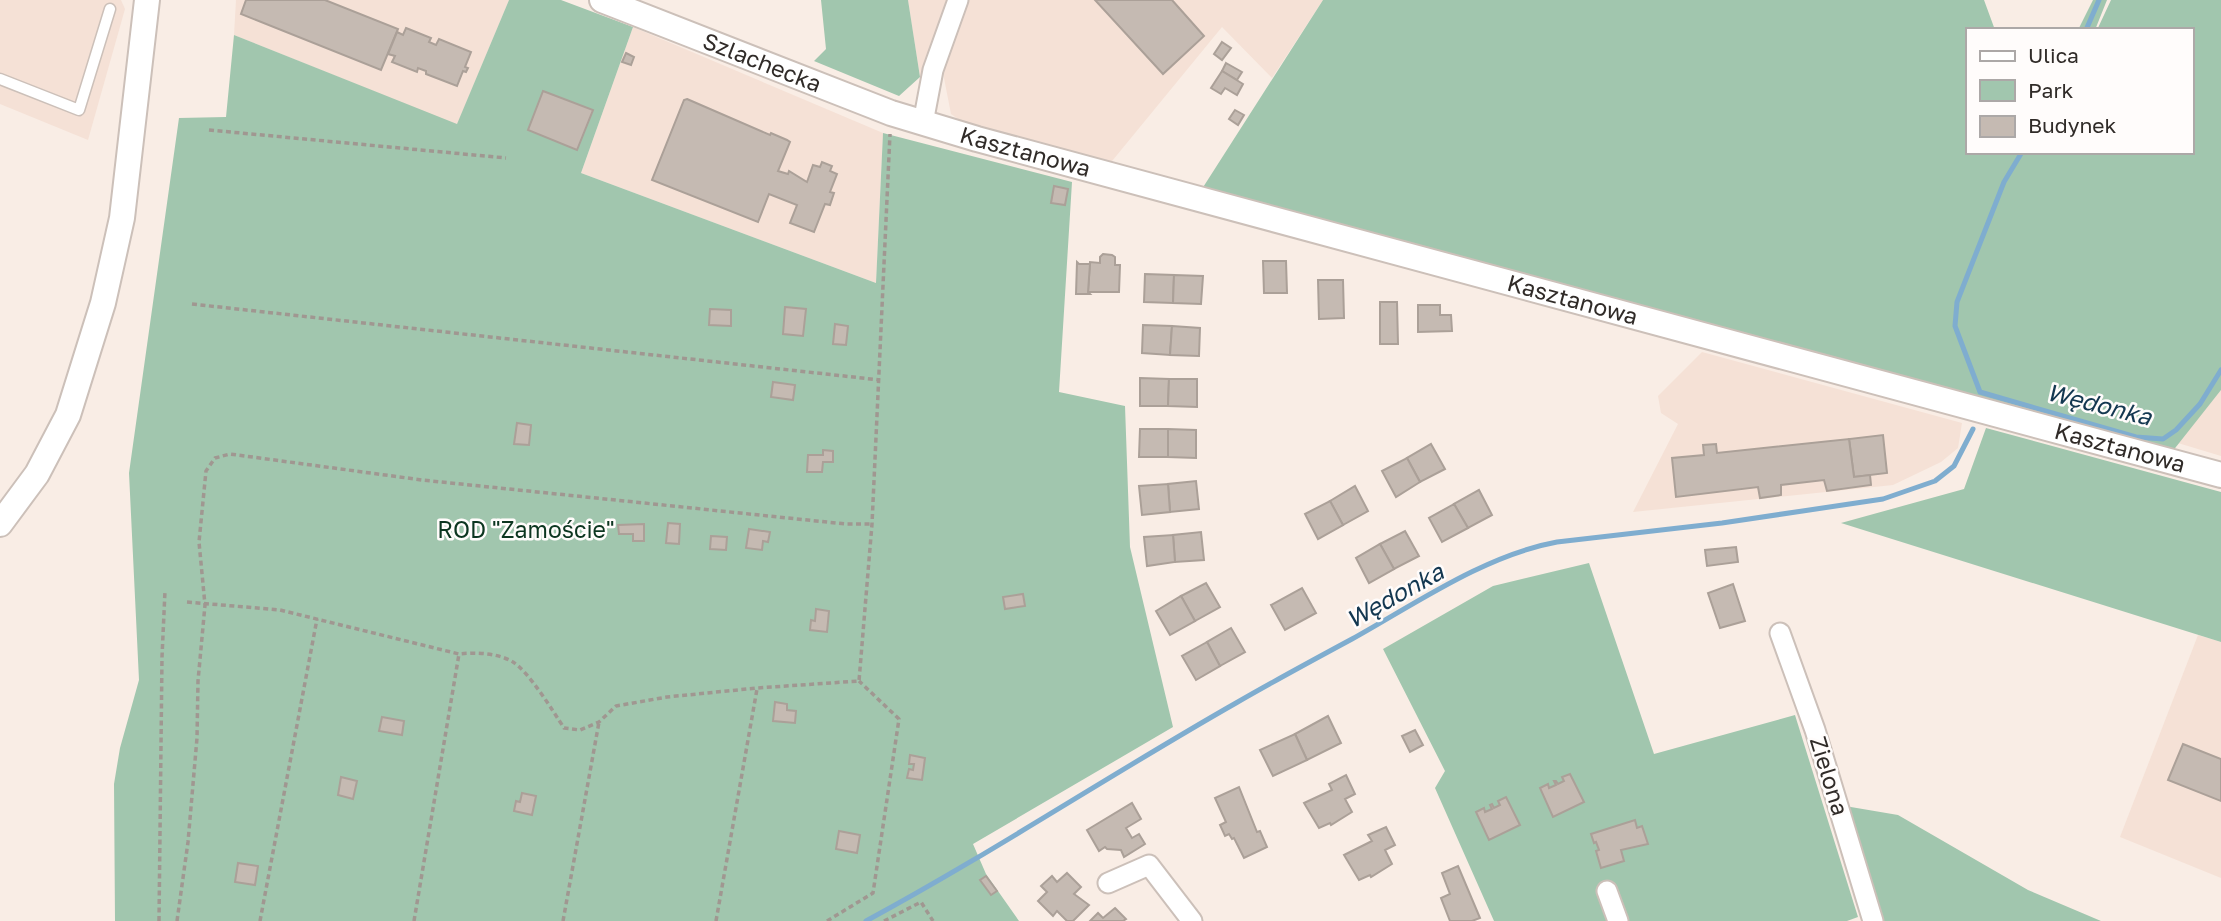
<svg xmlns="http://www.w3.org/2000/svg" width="2221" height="921" font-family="'Golos Text',sans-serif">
<rect width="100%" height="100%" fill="#f9ede5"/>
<g fill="#f5e1d6">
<path d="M0,0H121L125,9L88,140L0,104Z"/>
<path d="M236,0H509L457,125L234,35Z"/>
<path d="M908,0H948L920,77Z"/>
<path d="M967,0H1323L1272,78L1222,27L1108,166L969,127L951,114L943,73Z"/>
<path d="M633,27L883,133L876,283L581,173Z"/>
<path d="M1702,352L1962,423L1958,448L1941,462L1893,485L1633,512L1678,424L1661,413L1658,396Z"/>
<path d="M2221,390V456L2178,443Z"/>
<path d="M2198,635L2221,642V878L2120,837Z"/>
</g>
<g fill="#a1c6ae">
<path d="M509,0H561L633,27L581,173L876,283L883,133L1072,182L1059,392L1125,406L1130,547L1173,727L973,844L986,874L1019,921H115L114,784L120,748L139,680L129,473L179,118L226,117L234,35L457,124Z"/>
<path d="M821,0H908L920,77L899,96L814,61L826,49Z"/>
<path d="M1323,0H1984L1995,30H1967V152H2191V30H2097L2111,0H2221V390L2172,452C2096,433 2023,408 1948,388C1699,321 1450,254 1200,192Z"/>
<path d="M2093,0H2107L2095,30H2078Z"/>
<path d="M1986,428L2221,492V642L1841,523L1964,489Z"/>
<path d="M1589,563L1654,754L1795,715L1858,917L1847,921H1494L1435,788L1445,771L1383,649L1493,586Z"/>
<path d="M1845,806L1898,815L2028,890L2101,921H1880Z"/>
</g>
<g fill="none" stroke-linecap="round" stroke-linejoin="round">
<g stroke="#7fadcf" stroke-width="5">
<path d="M2086,30L2099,0"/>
<path d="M2022,152L2004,182L1957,302L1955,326L1980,392L2136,437L2163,439L2176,430L2200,404L2221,370"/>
<path d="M866,921C992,853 1111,774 1236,703C1274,681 1313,660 1352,639C1415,604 1485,555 1557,542L1722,523L1883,499L1935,481L1954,466L1973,429"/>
</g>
</g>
<g fill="#c5bab2" stroke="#aba098" stroke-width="2">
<path d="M246,0H325L398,29L381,70L241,14Z"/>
<path d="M1095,0H1172L1204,36L1163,74Z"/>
<path d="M406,28L431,38L429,42L436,45L439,39L471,52L465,67L468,68L466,72L463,71L457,86L426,74V71L418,68L417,72L392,62L395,56L388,54L397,32L403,35Z"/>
<path d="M1222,42L1231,48L1222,60L1214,54Z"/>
<path d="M626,53L634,57L631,65L622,62Z"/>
<path d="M1226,63L1242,72L1237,80L1222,71Z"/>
<path d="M1222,71L1243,84L1237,95L1225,88L1221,94L1211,88Z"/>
<path d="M543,91L593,110L577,150L528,130Z"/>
<path d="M687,99L770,135L771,133L787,140L790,142L778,171L788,174L789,171L807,182L813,165L820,167L822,162L832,166L830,171L837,174L830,192L834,193L830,205L825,204L814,232L790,223L797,205L769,194L758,222L652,180L684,100Z"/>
<path d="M1235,110L1244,115L1238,125L1229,119Z"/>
<path d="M1054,186L1068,189L1065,205L1051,203Z"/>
<path d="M1103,254L1112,255L1115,257V265H1120L1119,292H1088L1090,262L1100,263V257Z"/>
<path d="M1263,261H1286L1287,293H1264Z"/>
<path d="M1077,262L1079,264H1090L1088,292L1090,294H1076Z"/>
<path d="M1145,274L1174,275L1173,303L1144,302Z"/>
<path d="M1174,275L1203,276L1201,304L1173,303Z"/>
<path d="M1318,280H1343L1344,318L1319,319Z"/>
<path d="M1380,302H1397L1398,344H1380Z"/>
<path d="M1418,305H1440V315H1451L1452,331L1418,332Z"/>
<path d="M785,307L806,309L803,336L783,334Z"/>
<path d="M710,309L731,310V326L709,325Z"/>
<path d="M835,324L848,326L846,345L833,344Z"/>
<path d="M1143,325L1172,326L1170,355L1142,353Z"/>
<path d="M1172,326L1200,328L1199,356L1170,355Z"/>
<path d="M1140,378L1169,379L1168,406H1140Z"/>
<path d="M1169,379H1197V407L1168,406Z"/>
<path d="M773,382L795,385L793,400L771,397Z"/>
<path d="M517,423L531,425L529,445L514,444Z"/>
<path d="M1140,429H1168V457H1139Z"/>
<path d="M1168,429L1196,430V458L1168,457Z"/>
<path d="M1883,435L1887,473L1854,477L1849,439Z"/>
<path d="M1849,439L1854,477L1870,475L1871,485L1827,491L1824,480L1781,485V495L1760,498L1758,487L1676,497L1672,458L1704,455L1703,445L1716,444L1717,453Z"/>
<path d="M1431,444L1445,469L1420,482L1407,458Z"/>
<path d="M823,450L833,451V462H823L822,472H807L808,455H823Z"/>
<path d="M1407,458L1420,482L1396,497L1382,471Z"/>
<path d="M1196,481L1199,509L1170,512L1168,484Z"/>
<path d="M1168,484L1170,512L1142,515L1139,486Z"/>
<path d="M1355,486L1368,511L1343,525L1330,501Z"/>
<path d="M1479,490L1492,515L1468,528L1454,504Z"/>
<path d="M1330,501L1343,525L1318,539L1305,514Z"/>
<path d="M1454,504L1468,528L1442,542L1429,518Z"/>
<path d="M668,523L680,524L679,544L666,543Z"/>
<path d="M644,524V541H633V534H619L618,525Z"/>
<path d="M749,529L770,532L768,542L763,541L762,550L746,548Z"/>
<path d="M1405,531L1419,556L1394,569L1380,544Z"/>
<path d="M1201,532L1204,560L1175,562L1173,535Z"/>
<path d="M1173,535L1175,562L1147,566L1144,537Z"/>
<path d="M711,536L727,537L726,550L710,549Z"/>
<path d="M1380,544L1394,569L1369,583L1356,558Z"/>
<path d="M1736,547L1738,562L1707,566L1705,550Z"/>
<path d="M1206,583L1220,607L1195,621L1181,596Z"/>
<path d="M1733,584L1745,621L1720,628L1708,593Z"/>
<path d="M1302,588L1316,613L1285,630L1271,605Z"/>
<path d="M1023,594L1025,606L1005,609L1003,597Z"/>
<path d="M1181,596L1195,621L1170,635L1156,611Z"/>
<path d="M816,609L829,611L827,632L810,630L811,620L815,621Z"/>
<path d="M1231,628L1245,652L1220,666L1207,642Z"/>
<path d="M1207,642L1220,666L1196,680L1182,656Z"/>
<path d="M775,702L787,704V710L796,711L795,723L773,721Z"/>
<path d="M1328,716L1341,743L1307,760L1295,734Z"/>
<path d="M382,717L404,721L402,735L379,731Z"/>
<path d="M1415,730L1423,745L1410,752L1402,736Z"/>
<path d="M1295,734L1307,760L1273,776L1260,750Z"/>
<path d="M2183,744L2221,759V801L2168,780Z"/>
<path d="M910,755L925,758L922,780L907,778L909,769L913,770L914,764H909Z"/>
<path d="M1570,774L1584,802L1553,817L1540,788L1548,784L1549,788L1556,785L1554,781H1556L1558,784L1564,781L1562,777Z"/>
<path d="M1346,775L1355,794L1345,799L1352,812L1331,825L1330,823L1319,828L1304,803L1332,790L1329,784Z"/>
<path d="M341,777L357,781L353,799L338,795Z"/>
<path d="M1239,787L1257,832L1260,831L1267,847L1244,858L1234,838L1232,839L1229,834L1225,836L1220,825L1226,822L1215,798Z"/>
<path d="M522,793L536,796L532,815L514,811L516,801L520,802Z"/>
<path d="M1506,797L1520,825L1489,840L1476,812L1484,808L1485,812L1492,809L1490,805L1492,804L1494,808L1500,805L1498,801Z"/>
<path d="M1132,803L1141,819L1126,828L1132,838L1139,834L1145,844L1124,857L1121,850L1107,849L1105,847L1099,851L1087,830Z"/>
<path d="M1635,820L1637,828L1642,826L1648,844L1621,850L1624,861L1601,868L1596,851L1599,850L1596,842L1594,843L1591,834Z"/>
<path d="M1386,827L1395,845L1385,850L1392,864L1371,877L1370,875L1359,880L1344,855L1372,841L1368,835Z"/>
<path d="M839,831L860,835L857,853L836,849Z"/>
<path d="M238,863L258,866L255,885L235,882Z"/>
<path d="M1458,866L1480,918L1472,921H1450L1441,898L1450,894L1442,873Z"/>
<path d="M1067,873L1081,887L1074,894L1089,905L1073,921H1067L1057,911L1053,916L1038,901L1047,892L1041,886L1052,876L1057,882Z"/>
<path d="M986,876L997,891L991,895L980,880Z"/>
<path d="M1115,908L1126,919L1123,921H1090L1098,913L1103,918Z"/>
</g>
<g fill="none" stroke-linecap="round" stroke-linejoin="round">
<g stroke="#ccc0b9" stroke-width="13">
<path id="service" d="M0,79L79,110L110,9"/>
</g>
<g stroke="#ccc0b9" stroke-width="23">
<g id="minor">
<path d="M923,123L933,70L958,0"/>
<path d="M1780,633L1815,730L1873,921"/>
<path d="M1108,883L1149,865L1192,921"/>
<path d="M1607,891L1618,921"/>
</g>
</g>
<g stroke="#ccc0b9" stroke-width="28">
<g id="tertiary">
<path id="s1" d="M602,0L891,113L977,139L2221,475"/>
<path d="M0,524L37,474L68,415L103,303L122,218L147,0"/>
</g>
</g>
<g stroke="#a09791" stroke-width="3.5" stroke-dasharray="5 3.5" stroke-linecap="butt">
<path d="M209,130L506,158"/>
<path d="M192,304L880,380"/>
<path d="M187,602L280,610L459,654C476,652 498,653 513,662C529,672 553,711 564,728L580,730L599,722L616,706L667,697L757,688L859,681L872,524L890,134"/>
<path d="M159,921L162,657L165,591"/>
<path d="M177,921L188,842L197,738L198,681L205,605L199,542L206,471L215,458L230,454L422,480L846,524H872"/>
<path d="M260,921L317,619"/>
<path d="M414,921L459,654"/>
<path d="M563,921L599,722"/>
<path d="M716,921L757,689"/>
<path d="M827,921L873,893L899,719L859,681"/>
<path d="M884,921L921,902L933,921"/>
</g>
<use href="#service" stroke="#fff" stroke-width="10"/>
<use href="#minor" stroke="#fff" stroke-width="19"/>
<use href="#tertiary" stroke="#fff" stroke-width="24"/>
</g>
<g text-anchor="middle" stroke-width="5" stroke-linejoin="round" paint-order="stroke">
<g font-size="23" fill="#302b28" stroke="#fffcfb">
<text dy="8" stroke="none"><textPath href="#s1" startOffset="172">Szlachecka</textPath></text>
<text dy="8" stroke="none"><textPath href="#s1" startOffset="450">Kasztanowa</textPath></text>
<text dy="8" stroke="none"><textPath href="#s1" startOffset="1017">Kasztanowa</textPath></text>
<text dy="8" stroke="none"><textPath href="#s1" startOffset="1584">Kasztanowa</textPath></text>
<text transform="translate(1829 776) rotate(73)" y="8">Zielona</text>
</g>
<g font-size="23" fill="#0c3620" stroke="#fffcfb">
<text x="526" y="538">ROD "Zamoście"</text>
</g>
<g font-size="24" font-style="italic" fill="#133750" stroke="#fffcfb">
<text transform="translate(2099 405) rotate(14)" y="8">Wędonka</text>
<text transform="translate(1395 596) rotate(-29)" y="8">Wędonka</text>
</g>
</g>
<rect x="1966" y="28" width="228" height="126" fill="#fffcfb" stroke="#aca8a7" stroke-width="2"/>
<rect x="1980" y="51" width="35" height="10" fill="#ffffff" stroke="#aca8a7" stroke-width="2"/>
<text x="2028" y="63" font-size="21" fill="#302b28">Ulica</text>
<rect x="1980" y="80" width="35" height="21" fill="#a1c6ae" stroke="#aca8a7" stroke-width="2"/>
<text x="2028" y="98" font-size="21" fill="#302b28">Park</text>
<rect x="1980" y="116" width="35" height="21" fill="#c5bab2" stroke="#aca8a7" stroke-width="2"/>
<text x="2028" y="133" font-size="21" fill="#302b28">Budynek</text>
</svg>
